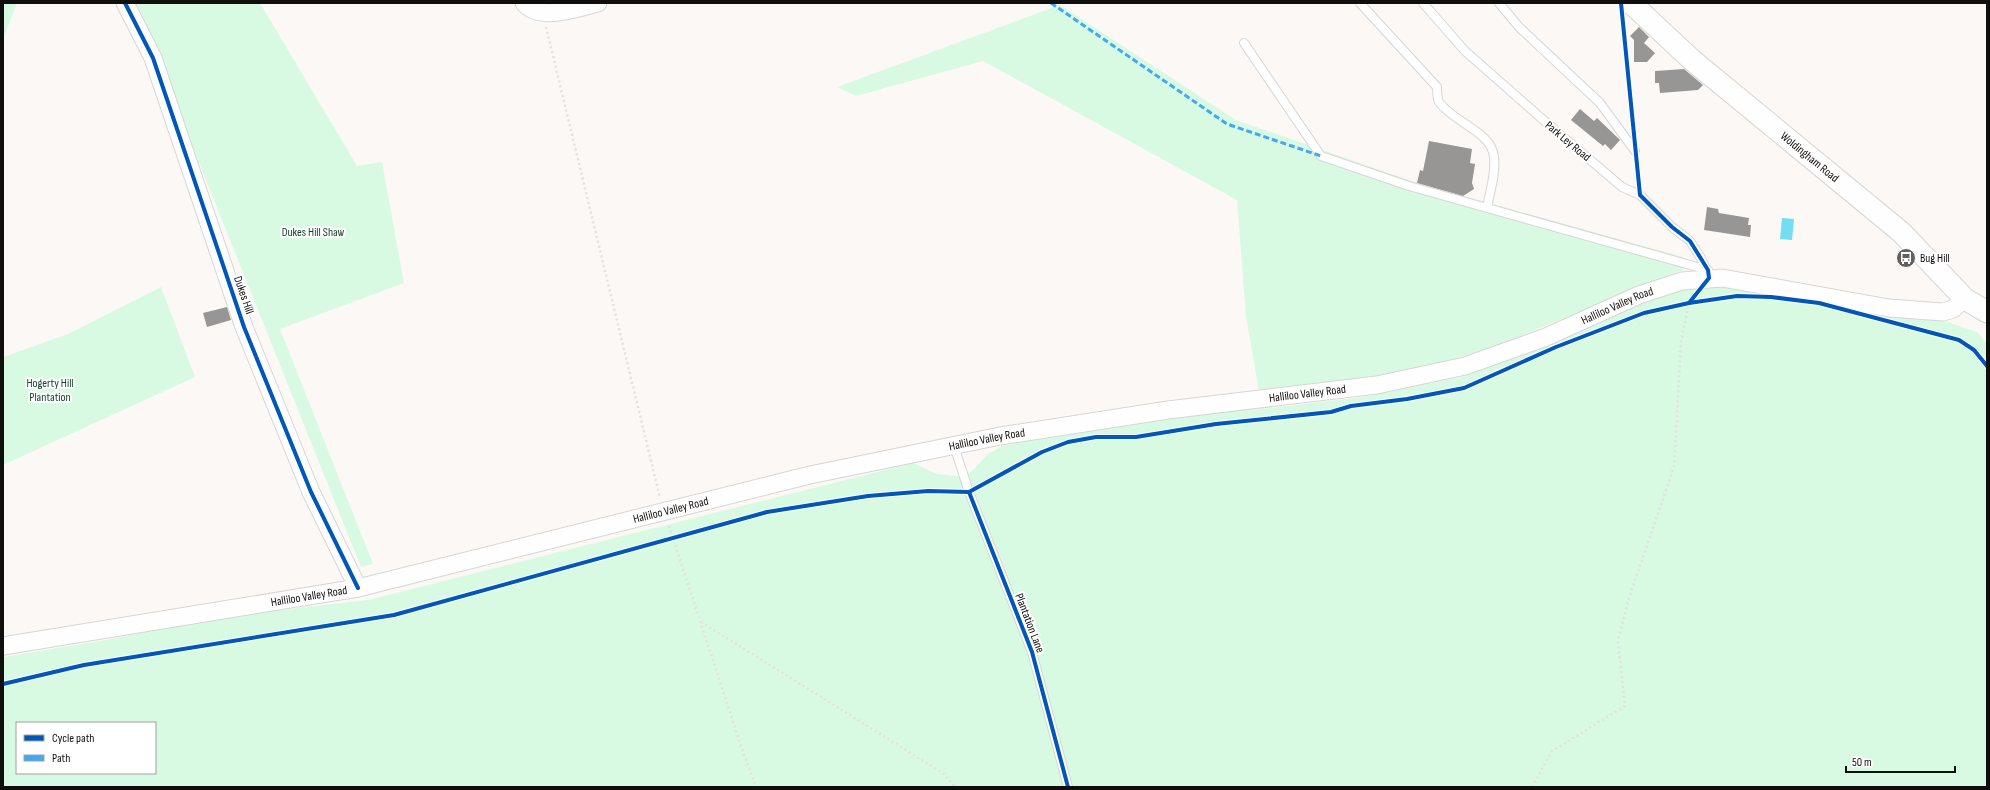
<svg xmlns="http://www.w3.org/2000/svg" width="1990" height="790" font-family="'Sofia Sans Condensed',sans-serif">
<rect width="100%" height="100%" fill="#fcf8f6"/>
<g fill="#d8fae2" fill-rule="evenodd">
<path d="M3,3H17L3,39Z"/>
<path d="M135,3H260L357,166L382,162L404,283L280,329L373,564L361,567Z"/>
<path d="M1060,5L1236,120L1417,183L1683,257V270C1606,298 1532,335 1454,359C1391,377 1324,382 1259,391L1246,316L1237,200L983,61L856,96L837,87Z"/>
<path d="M1720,285L1948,322L1977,332L1987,343V787H3V657L106,640L226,616L368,600L913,463L937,474L957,476L971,472L988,454L1002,446L1061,434L1163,418L1254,410L1363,397L1462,377L1545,346L1638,302L1670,291ZM17,723H155V773H17Z"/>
<path d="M161,287L195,377L3,465V357L68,334Z"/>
</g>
<path fill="#73ddf1" d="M1782,218L1794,219L1792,240L1780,239Z"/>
<g fill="#989595">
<path d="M1639,27L1649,37L1644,43L1655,53L1647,62H1634V40L1630,36Z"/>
<path d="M1684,69L1703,85L1698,90L1660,93L1659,83H1655V71Z"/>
<path d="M1580,109L1594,121L1597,118L1618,138L1620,140L1611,150L1605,144L1603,146L1571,120Z"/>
<path d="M1429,141L1472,149L1470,163L1475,164L1472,183L1474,189L1463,196L1417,183L1420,170L1423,171Z"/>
<path d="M1707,207L1718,209L1719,213L1749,218L1748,225H1751L1750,237L1704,230Z"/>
<path d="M227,307L231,320L207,327L203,313Z"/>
</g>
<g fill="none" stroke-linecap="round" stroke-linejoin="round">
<g stroke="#d8d6d4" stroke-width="10">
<g id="service">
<path d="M1360,3L1437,87C1437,91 1437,98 1439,102C1453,122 1492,132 1494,157C1496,174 1490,191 1487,208"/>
<path d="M1423,3L1465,51L1548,124L1622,187L1640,195L1672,227L1690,241L1701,258L1708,273"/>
<path d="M1499,3L1519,27L1600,103L1635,151"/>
<path d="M1244,43L1321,156L1409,186L1708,270"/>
<path d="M954,446L969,492L1032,652L1068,787"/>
</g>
</g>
<g stroke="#d8d6d4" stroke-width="19">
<g id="minor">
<path d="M125,3L153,58L244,327L311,492L358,588"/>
<path d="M524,3C541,22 576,8 598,3"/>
<path id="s1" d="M3,646L358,588L810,475L1000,436L1168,410L1377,385L1465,366L1546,337L1639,295L1682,281L1722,278L1889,308L1943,312L1953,309L1965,299"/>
</g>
</g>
<g stroke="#d8d6d4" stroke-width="23">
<g id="tertiary">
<path id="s2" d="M1631,3L1692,60L1901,232L1965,299L1987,312"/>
</g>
</g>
<g stroke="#e2e0e0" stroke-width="2.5" stroke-dasharray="2 3" stroke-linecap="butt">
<path d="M546,27L660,498"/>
<path d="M669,526L742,749L756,787"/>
<path d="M701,622L944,774L955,787"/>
<path d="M1532,787L1552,751L1625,706L1618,641L1629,598L1674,467L1681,342L1689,303"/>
</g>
<use href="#service" stroke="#fffefe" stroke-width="8"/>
<use href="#minor" stroke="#fffefe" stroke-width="17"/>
<use href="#tertiary" stroke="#fffefe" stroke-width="21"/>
<path stroke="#3fa9f5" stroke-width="3" stroke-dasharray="6 3" stroke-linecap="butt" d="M1051,3L1227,124L1321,156"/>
<g stroke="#fff" stroke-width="6">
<g id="cycleway">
<path d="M125,3L153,58L244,327L311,492L358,588"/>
<path d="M1621,3L1640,195L1672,227L1690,241L1708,270L1709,278L1689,303"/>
<path d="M969,492L1032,652L1068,787"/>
<path d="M3,684L84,665L394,615L767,512L868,496L928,491L969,492L1042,452L1068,442L1096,437H1136L1216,424L1331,412L1351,406L1407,399L1464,388L1556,347L1644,313L1689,303L1737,296L1771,297L1819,303L1959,340L1974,350L1987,366"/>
</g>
</g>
<use href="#cycleway" stroke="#0057b8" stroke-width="4"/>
</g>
<defs>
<g id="bus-disc" transform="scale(1)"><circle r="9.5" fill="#63615f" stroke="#fff"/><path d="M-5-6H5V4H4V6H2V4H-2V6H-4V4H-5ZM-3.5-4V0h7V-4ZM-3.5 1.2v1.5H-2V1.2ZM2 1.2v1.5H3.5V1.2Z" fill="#fff"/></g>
</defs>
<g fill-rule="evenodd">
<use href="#bus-disc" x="1906" y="258"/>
</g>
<g text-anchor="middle" stroke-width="4" stroke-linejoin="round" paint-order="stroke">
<g font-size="12" fill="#110f0e" stroke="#fff">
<text transform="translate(1568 141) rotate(40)" y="4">Park Ley Road</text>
<text dy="4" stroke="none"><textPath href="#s2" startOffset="236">Woldingham Road</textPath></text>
<text transform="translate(244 295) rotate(71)" y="4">Dukes Hill</text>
<text dy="4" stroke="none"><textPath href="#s1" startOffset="1654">Halliloo Valley Road</textPath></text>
<text dy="4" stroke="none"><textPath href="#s1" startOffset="1330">Halliloo Valley Road</textPath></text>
<text dy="4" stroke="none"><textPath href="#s1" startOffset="1006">Halliloo Valley Road</textPath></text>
<text dy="4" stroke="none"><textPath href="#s1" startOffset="682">Halliloo Valley Road</textPath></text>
<text dy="4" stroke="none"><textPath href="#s1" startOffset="310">Halliloo Valley Road</textPath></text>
<text transform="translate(1030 623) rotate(69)" y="4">Plantation Lane</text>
</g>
<g font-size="12" fill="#17422a" stroke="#fff">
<text x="313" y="236">Dukes Hill Shaw</text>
<text x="50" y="387">Hogerty Hill<tspan x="50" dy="14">Plantation</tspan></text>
</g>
<g font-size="12" fill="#110f0e" stroke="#fff" text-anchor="start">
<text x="1920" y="262">Bug Hill</text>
</g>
</g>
<rect width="1990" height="790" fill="none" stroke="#110f0e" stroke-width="8"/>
<rect x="16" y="722" width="140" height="52" fill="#ffffff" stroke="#a09f9f"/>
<rect x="24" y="735" width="20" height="6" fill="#0057b8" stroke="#a09f9f"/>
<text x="52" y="742" font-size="12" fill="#110f0e">Cycle path</text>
<rect x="24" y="755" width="20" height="6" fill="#3fa9f5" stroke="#a09f9f"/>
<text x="52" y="762" font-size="12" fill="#110f0e">Path</text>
<path d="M1846 766v6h109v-6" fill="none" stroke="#110f0e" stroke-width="2"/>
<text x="1852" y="766" font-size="12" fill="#110f0e" stroke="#ffffff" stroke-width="3" paint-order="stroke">50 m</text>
</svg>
